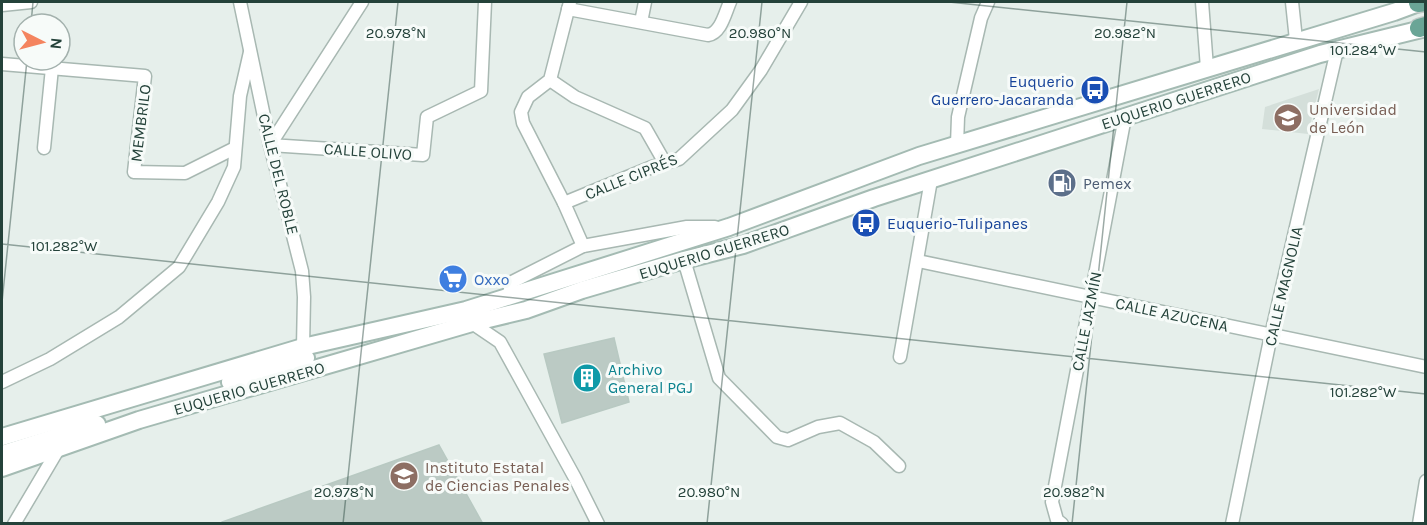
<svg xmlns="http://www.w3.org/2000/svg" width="1427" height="525" font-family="Karla,sans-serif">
<rect width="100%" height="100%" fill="#e6efeb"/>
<path fill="#d4dfda" d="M1319,89L1308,134L1262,129L1265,107Z"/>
<g fill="#bbcac4" stroke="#b8c9c2" stroke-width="1.5">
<path d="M614,338L629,402L562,423L544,354Z"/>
<path d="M439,445L483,524H222V522Z"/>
</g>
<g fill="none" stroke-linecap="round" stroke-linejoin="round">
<g stroke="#a8b8b2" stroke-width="15">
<g id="street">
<path d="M240,2L270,145L302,271L304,297L303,347"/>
<path d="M362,2L270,145L423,155L427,117L481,91L485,2"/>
<path d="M570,2L550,80L528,97L521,112L523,123L564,203L583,246"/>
<path d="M1202,2L1207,68"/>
<path d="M1292,2L1296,40"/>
<path d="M2,5L31,2"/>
<path d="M568,9L708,35C721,33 725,13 730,2"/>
<path d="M641,22L645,2"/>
<path d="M2,64L145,76L134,172L185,173L235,148"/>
<path d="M550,80L575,97L645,128L665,163"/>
<path d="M957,145L958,117L981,18L988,2"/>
<path d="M44,148L52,68"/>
<path d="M564,203L652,167L679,159L732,110L761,70L801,2"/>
<path d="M684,260L719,378L777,437L788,440L818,427L840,423L874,442L899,466"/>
<path d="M918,261L1426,367"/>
<path d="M508,297L512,282L583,246L687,227H715"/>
<path d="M472,323L500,342L575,478L598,524"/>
<path d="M900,357L931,180"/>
<path d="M2,382L50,359L119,317L179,267L218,202L234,167L240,96L250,52"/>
<path d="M14,524L59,448"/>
<path d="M1062,524L1057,520L1052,502L1125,117"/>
<path d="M1232,524L1271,335L1337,50"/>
<path d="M1419,524L1426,481"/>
</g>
</g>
<g stroke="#a4bbb3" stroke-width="20">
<g id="secondary">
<path d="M230,382L306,358"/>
<path d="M2,437L303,347L466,310L729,227L919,156L1394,12L1421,2"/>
<path d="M2,454L97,424"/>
<path d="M2,468L139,420L472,323L526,310L582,290L684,260L743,245L874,198L1320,54L1426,28"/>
</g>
</g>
<g stroke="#c2cac8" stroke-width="21">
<g id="primary">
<path d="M1418,3L1425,2"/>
<path d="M1419,28L1426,26"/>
</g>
</g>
<use href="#street" stroke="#fff" stroke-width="12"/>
<use href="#secondary" stroke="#fff" stroke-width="16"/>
<use href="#primary" stroke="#6aa596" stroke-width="18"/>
</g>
<path fill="none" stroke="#24423a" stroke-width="1.5" stroke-opacity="0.45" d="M949,2L1426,52M31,24L33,2M2,244L1426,394M2,302L27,60M343,524L398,2M707,524L762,2M1072,524L1127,2"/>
<defs>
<g id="bus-disc" transform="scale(1.5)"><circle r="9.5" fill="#1a4fb4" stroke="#f7fbf9"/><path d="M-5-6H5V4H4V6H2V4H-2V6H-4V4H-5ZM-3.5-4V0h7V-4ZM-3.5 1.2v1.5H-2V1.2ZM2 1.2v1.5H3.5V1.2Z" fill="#fff"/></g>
<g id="university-disc" transform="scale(1.5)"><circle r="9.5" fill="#8d6e63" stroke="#f7fbf9"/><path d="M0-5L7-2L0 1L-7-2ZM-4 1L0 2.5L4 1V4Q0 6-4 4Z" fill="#fff"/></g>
<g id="fuel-disc" transform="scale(1.5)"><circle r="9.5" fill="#5c6f8a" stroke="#f7fbf9"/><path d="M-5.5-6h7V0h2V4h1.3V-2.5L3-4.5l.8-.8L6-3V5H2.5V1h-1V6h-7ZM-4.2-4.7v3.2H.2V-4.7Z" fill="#fff"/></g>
<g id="supermarket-disc" transform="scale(1.5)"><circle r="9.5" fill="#3f7fe0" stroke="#f7fbf9"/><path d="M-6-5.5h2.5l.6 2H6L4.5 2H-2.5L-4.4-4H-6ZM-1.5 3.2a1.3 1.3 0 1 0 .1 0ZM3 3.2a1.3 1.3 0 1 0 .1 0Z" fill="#fff"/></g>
<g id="building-disc" transform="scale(1.5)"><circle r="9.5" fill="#0f9aa8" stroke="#f7fbf9"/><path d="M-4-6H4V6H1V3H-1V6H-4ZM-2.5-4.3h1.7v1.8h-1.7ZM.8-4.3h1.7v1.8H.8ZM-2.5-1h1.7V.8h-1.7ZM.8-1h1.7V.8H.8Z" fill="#fff"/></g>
</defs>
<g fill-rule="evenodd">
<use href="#bus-disc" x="1095" y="90"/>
<use href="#university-disc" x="1288" y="118"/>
<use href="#fuel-disc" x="1062" y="183"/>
<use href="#bus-disc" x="866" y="223"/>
<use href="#supermarket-disc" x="453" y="279"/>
<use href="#building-disc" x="587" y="378"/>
<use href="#university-disc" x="404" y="476"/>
</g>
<g text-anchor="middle" stroke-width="6" stroke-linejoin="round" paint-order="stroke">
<g font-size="16" fill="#164399" stroke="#f7fbf9" text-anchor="end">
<text x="1074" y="87">Euquerio<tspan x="1074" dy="18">Guerrero-Jacaranda</tspan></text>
<text x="887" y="229" text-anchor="start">Euquerio-Tulipanes</text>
</g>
<g font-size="16" fill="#24423a" stroke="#f7fbf9">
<text transform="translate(1176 100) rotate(-18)" y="6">EUQUERIO GUERRERO</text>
<text transform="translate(140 123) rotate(-83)" y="6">MEMBRILO</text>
<text transform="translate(368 151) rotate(4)" y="6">CALLE OLIVO</text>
<text transform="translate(279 174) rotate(76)" y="6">CALLE DEL ROBLE</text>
<text transform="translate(631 176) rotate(-22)" y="6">CALLE CIPRÉS</text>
<text transform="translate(714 251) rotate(-17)" y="6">EUQUERIO GUERRERO</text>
<text transform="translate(1283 286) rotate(-77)" y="6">CALLE MAGNOLIA</text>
<text transform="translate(1172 314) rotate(12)" y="6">CALLE AZUCENA</text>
<text transform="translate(1086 321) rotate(-79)" y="6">CALLE JAZMÍN</text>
<text transform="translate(249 388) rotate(-16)" y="6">EUQUERIO GUERRERO</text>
</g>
<g font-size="16" fill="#785e54" stroke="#f7fbf9" text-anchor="start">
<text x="1309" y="115">Universidad<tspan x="1309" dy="18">de León</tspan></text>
<text x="425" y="473">Instituto Estatal<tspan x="425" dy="18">de Ciencias Penales</tspan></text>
</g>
<g font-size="16" fill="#4e5e75" stroke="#f7fbf9" text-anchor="start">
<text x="1083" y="189">Pemex</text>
</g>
<g font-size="16" fill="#366cbe" stroke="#f7fbf9" text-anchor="start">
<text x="474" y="285">Oxxo</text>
</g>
<g font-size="16" fill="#0d838f" stroke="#f7fbf9" text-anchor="start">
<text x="608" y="375">Archivo<tspan x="608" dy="18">General PGJ</tspan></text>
</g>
</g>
<g font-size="15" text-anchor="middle" fill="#24423a" stroke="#f7fbf9" stroke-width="6" stroke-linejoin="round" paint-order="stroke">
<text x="396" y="38">20.978°N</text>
<text x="760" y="38">20.980°N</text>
<text x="1125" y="38">20.982°N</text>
<text x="1363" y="55">101.284°W</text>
<text x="64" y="251">101.282°W</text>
<text x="1363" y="397">101.282°W</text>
<text x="344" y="497">20.978°N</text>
<text x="709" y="497">20.980°N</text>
<text x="1074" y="497">20.982°N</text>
</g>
<rect width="1427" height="525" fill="none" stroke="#24423a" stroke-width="6"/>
<g transform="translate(42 42) rotate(96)"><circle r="28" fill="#f7fbf9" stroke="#a3b1ad" stroke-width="1.5"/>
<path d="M0-4.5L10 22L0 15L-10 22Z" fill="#f4845f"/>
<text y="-9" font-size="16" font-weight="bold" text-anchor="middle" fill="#24423a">N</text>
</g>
</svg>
